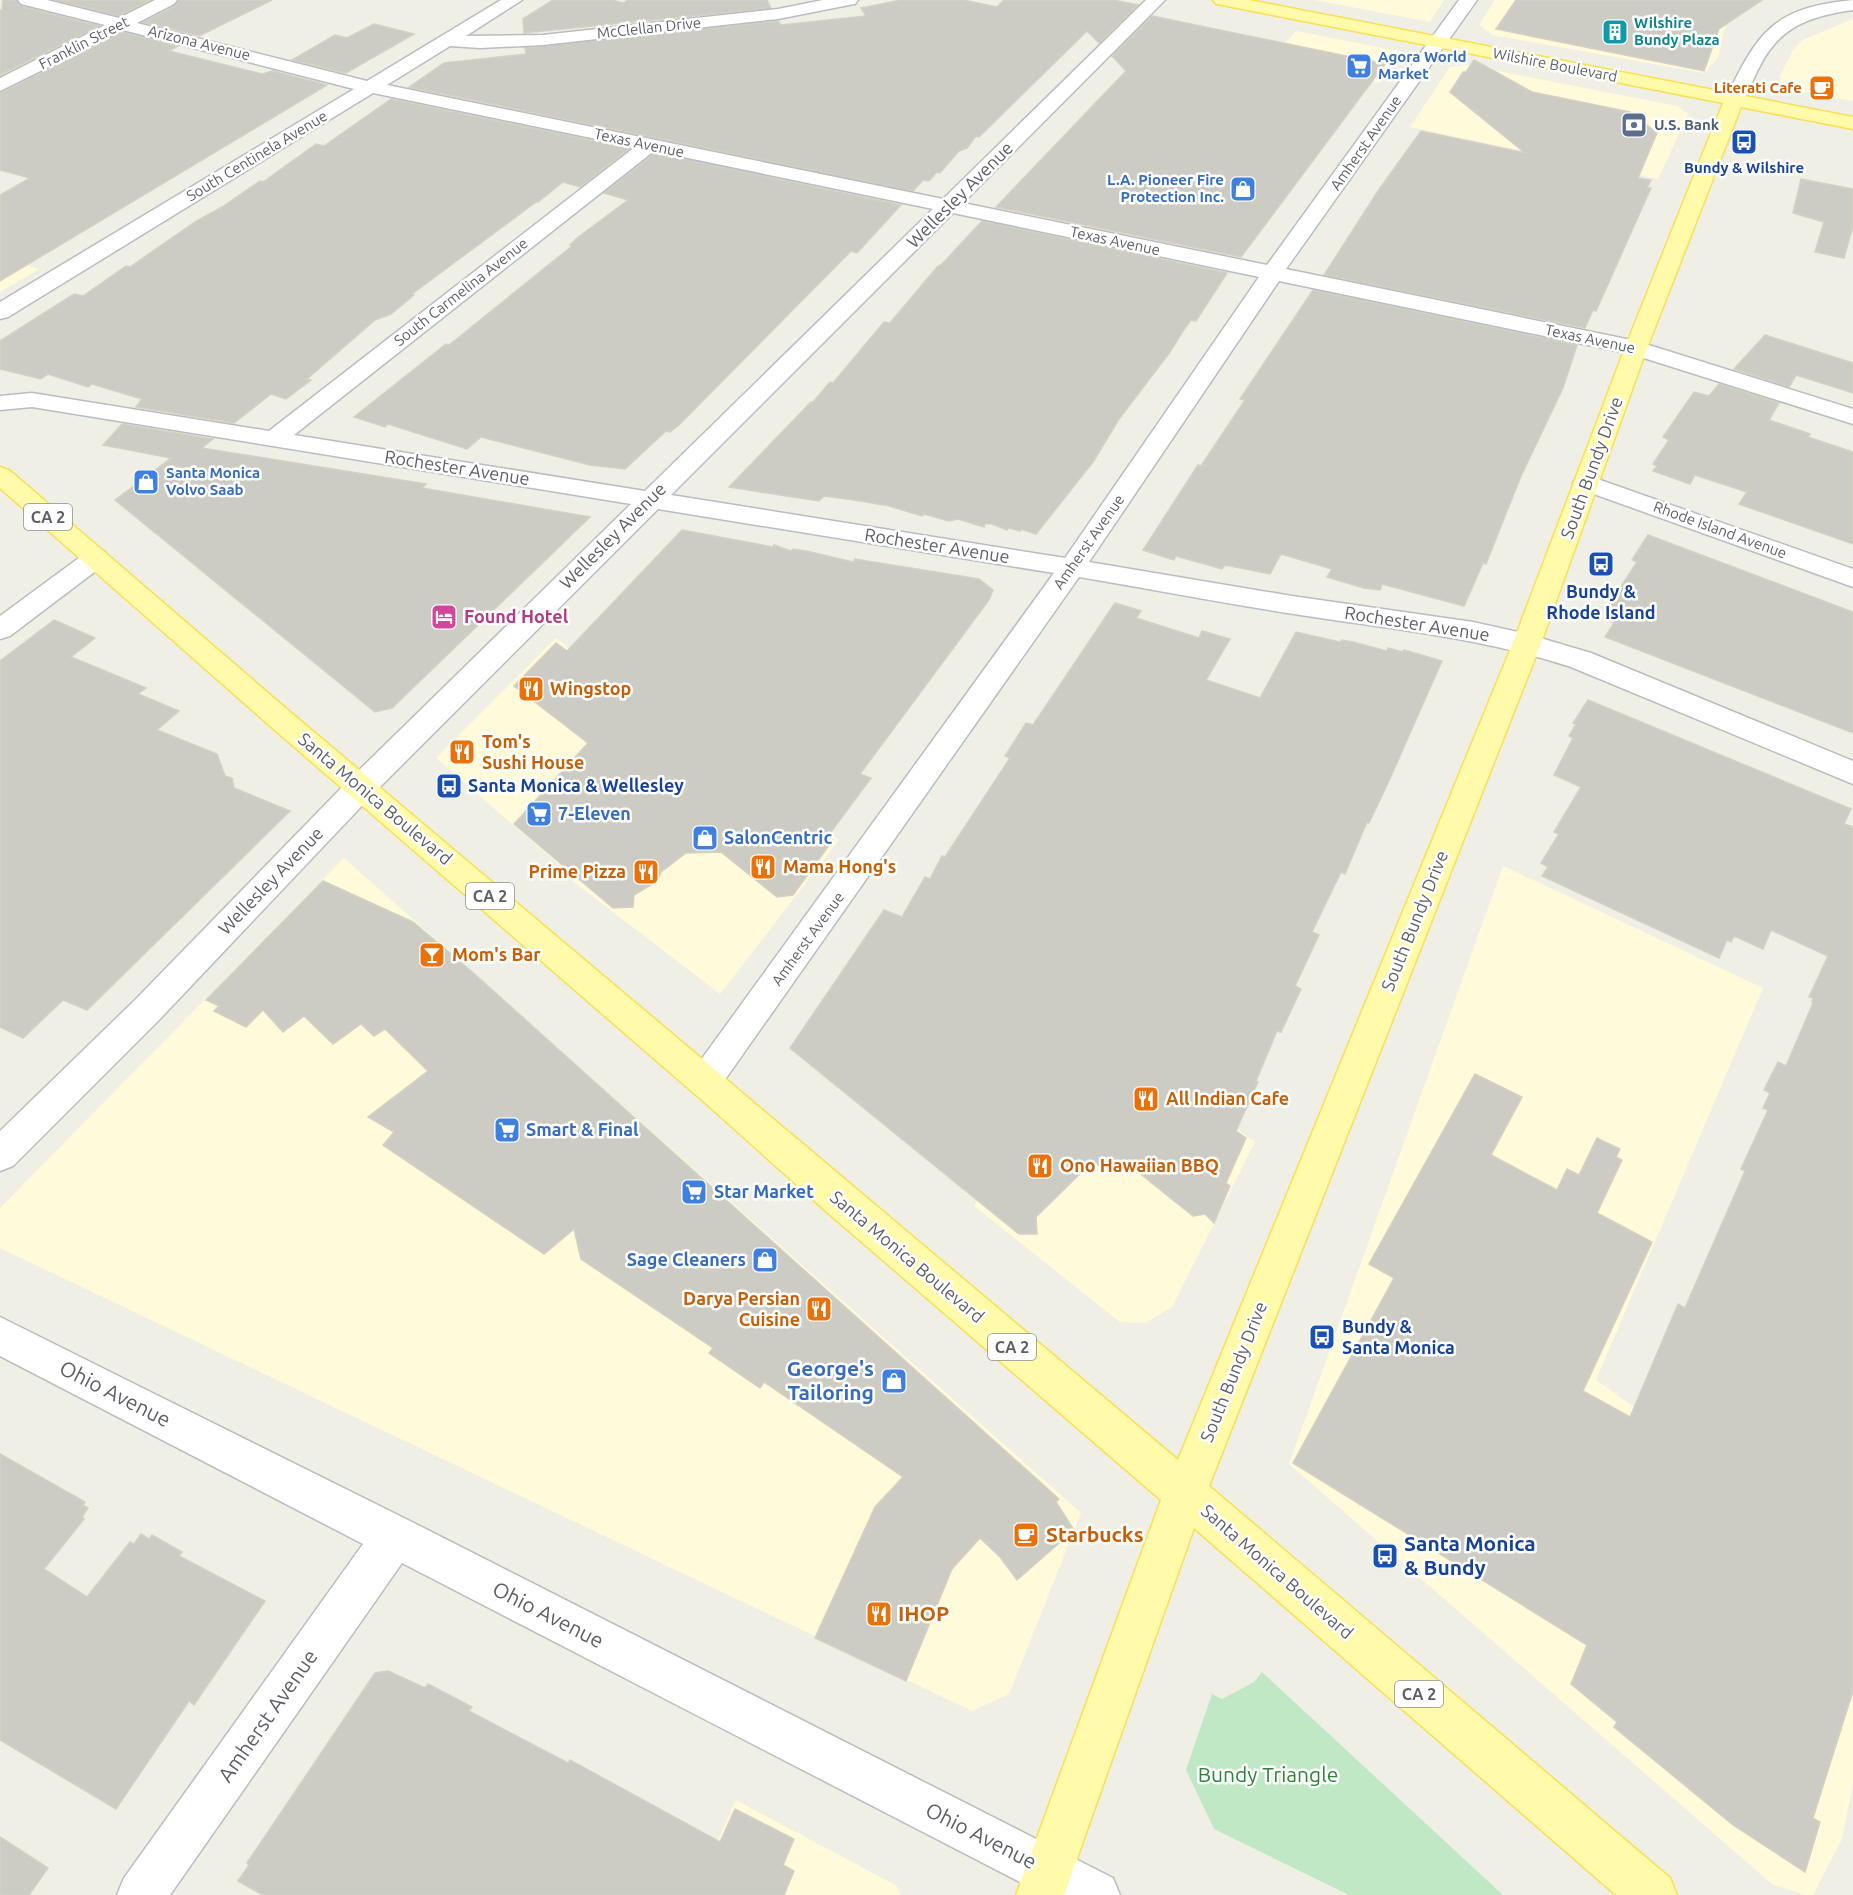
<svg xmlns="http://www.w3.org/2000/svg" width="1853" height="1895" font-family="Ubuntu,sans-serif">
<rect width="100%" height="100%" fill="#f0efe5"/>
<g fill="#fffbda">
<path d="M1315,0H1444L1430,22Z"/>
<path d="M1495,0H1582L1725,26L1718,58L1704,73L1492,35L1479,25Z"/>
<path d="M1853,19V101L1786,89L1781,85L1780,76L1793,50L1803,40Z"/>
<path d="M1296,31L1403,52L1379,83L1270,60Z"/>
<path d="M1467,65L1677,106L1688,114L1658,179L1410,127L1450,67Z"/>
<path d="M0,256L39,269L0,292Z"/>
<path d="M556,638L680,730L564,869L436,758Z"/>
<path d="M694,739L839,840L720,994L574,882Z"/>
<path d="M344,858L1081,1513L1009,1694L972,1711L0,1248V1208Z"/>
<path d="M1503,866L1763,988L1596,1380L1853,1562V1783L1842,1839L1813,1895H1805L1772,1884L1289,1464Z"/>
<path d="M1082,1018L1255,1142L1172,1307L1145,1323L1120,1322L974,1206Z"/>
<path d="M736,1800L897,1886L900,1895H693Z"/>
</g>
<path fill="#c0e8c5" d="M1262,1672L1503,1895H1349L1214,1829L1186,1770L1212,1694L1222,1699L1254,1682Z"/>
<g fill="#cdccc4" stroke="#d5d1c2" stroke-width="1.5">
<path d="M3,0H16L20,6L99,26L0,75V10H2Z"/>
<path d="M56,0H150L119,16Z"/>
<path d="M179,0H272L199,36L143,22L175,6Z"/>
<path d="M553,0H612L623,3L628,0H767L771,8L524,33L523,19Z"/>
<path d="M901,0H963L997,7L1004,0H1113L1138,5L1099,43L1087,31L979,137L976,136L967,148L959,151L940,173L937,172L929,181L923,180L913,191L409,87L444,63L526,54L525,48L778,21L781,25L866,16L861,8Z"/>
<path d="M1516,0H1762L1719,29L1704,71L1496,29Z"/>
<path d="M1152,16L1385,64L1241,257L996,207L1126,71L1112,56Z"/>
<path d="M374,24L414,34L346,73L292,60L335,35L347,38Z"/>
<path d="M123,32L178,46L169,51L262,74L273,71L327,85L0,281V195L30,178L0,170V93Z"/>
<path d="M1474,60L1532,92L1630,112L1657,133L1638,178L1651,180L1647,188H1651L1596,311L1593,310L1585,328L1324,275L1378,191L1421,131L1525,153L1450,92L1463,72H1466Z"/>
<path d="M391,99L630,148L580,187L563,182L538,202H536L412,294L414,295L391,314L375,320L307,379L311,380L286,399L271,394L234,423L136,407L142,399L92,384L88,387L48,374L41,379L0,369V341L74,294L83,296L126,266L130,267L195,222L222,207L260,181L263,182L316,144L324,146Z"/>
<path d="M655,153L901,205L857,253L851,251L679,425L670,432L666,431L625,469L590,465L481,437L467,449L388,424L385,427L354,417L446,344L449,345L464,333L572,246L570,245L577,238L628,200L604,193Z"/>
<path d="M1801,179L1853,189V226L1844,258L1815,252L1824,222L1793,213Z"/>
<path d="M982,221L1227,273L1196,321L1191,320L1183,331L1170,352L1119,419L1093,462L1036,534L1021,529L1020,531L1009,528L1007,530L992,524H985L984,527L958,519L949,521L924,514L922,516L889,506L861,501L824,496L819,501L729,487L811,402H813L830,382L833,383L884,322L890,323L937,267L942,264Z"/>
<path d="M1313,290L1577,345L1563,388L1521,476L1486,564L1483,563L1464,606L1382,584L1380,590L1364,588L1327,577L1332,569L1281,554L1270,574L1225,565L1222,569L1176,556L1174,560L1143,550L1198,465L1201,466L1245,400L1240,399Z"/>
<path d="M1765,335L1853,363V393L1796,375L1789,387L1734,369Z"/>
<path d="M1719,384L1779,403L1769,420L1810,434L1808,437L1853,452V544L1739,504L1747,492L1695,475L1690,484L1653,471L1657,466L1653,464L1669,440L1663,437L1694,392L1709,396Z"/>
<path d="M122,424L213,439L202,448L426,484L422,488L590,517L392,708L375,712L115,500L171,458L103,445Z"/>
<path d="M682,530L773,547L774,545L791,551L793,549L806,551L853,562L855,559L979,579L993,590L989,600L860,774L871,778L828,836L833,840L793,895L777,897L721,852L686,853L661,872L658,879L651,885L634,895L633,907L613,908L514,824L588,743L514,686L556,643L567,651Z"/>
<path d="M1648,535L1853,612V733L1605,637L1614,623L1610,621L1619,608L1609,605L1637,562L1632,560Z"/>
<path d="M1115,603L1141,611L1136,618L1199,638L1202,631L1230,639L1206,680L1260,698L1296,632L1340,642L1342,640L1353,642L1387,651L1388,648L1403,652L1404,650L1442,661L1388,783L1369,823L1367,822L1345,874L1341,872L1312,932L1319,935L1295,986L1301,989L1281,1032L1277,1031L1256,1081L1258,1082L1236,1131L1246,1138L1226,1183L1230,1186L1214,1223L1205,1214L1193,1216L1128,1164L1088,1166L1036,1217L1037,1234H1019L790,1048L884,910L902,917L925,877L930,879L942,856L945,857L1010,758L1005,756L1026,723L1033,725Z"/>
<path d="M54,620L95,638L71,657L146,688L138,694L179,711L157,730L217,754L225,776L232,778L234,788L290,811L87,1010L63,1000L23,1038L0,1027V661Z"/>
<path d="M1588,700L1851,809L1844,824L1853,827V1691L1813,1818L1820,1822L1805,1872L1733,1825L1614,1727L1617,1722L1571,1684L1587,1645L1293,1463L1394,1278L1369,1264L1475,1074L1522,1097L1491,1155L1557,1190L1567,1169L1579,1175L1597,1138L1620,1149L1616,1157L1622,1160L1597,1213L1652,1242L1583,1391L1630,1417L1678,1304L1685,1308L1745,1171L1741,1169L1768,1110L1763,1108L1770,1093L1764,1090L1778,1062L1786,1066L1813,1003L1812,1002L1813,998L1809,997L1828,956L1771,930L1763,949L1734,936L1731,942L1727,940L1719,958L1542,876L1548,867L1541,863L1559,834L1554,832L1581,787L1554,775L1573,738L1569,736L1576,724L1573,723Z"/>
<path d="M323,881L413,922L470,970L1059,1499L1056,1502L1074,1530L1017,1580L1000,1557L980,1538L952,1569L906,1681L815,1638L875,1507L903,1477L764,1382L760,1388L709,1353L713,1348L581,1259L574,1229L544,1254L383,1145L394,1132L368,1117L428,1071L385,1029L374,1036L361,1024L333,1044L304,1016L283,1032L263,1010L246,1027L214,1011L219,1006L206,1000Z"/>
<path d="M0,1454L85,1502L83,1505L88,1508L82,1517L84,1519L44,1569L87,1597L130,1542L134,1544L141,1534L149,1539L152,1535L182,1552L179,1556L265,1601L194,1705L189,1701L116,1809L0,1740Z"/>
<path d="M388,1671L425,1688L428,1684L472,1707L469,1711L568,1763L570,1760L720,1842L735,1809L794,1839L783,1865L794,1871L784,1895H263L238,1881L249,1865L247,1863L375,1673Z"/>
<path d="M0,1837L48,1868L29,1895H0Z"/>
</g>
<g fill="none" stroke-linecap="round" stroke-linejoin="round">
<g stroke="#b9bcc1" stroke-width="3">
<g id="minor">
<path d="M18,0H47L119,18L155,0H177L174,4L137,23L367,81L501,0H522L466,36L543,35L778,9L823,0H858L855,4L849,5L778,19L543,45L480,48L450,46L387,85L943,199L1146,0H1165L963,203L1267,265L1459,0H1477L1286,269L1636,341L1853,409V424L1631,354L1279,281L1089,562L1292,596L1473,622L1527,634L1591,653L1853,761V784L1571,667C1479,637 1389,629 1294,614C1222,603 1151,589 1079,577L717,1091L705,1096L693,1091L687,1081L693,1071L1054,573L658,509L373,794L159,1020L13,1166L0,1171V1131L135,1000L351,778L631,504L32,407L0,410V396L32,393L269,431L635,147L373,93L8,317L0,319V302L354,89L123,30L0,91V78L105,25L21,4ZM654,151L933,209L645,491L294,435ZM953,213L1259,277L1065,558L671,495Z"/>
<path d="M1853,0V10C1811,16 1780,26 1760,66C1753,78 1749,92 1741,104H1727L1725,100C1758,32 1772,8 1853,0Z"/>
<path d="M1586,475L1853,569V587L1577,488L1573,483L1577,478Z"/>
<path d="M96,550L105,552L109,558L105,564L10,636L0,639V616L87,552Z"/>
<path d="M0,1317L410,1521L1113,1878L1120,1895H1045L402,1563L170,1895H117L124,1878L363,1544L0,1356Z"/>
</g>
</g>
<g stroke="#f9df54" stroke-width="3">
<path id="major" d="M1213,0H1249L1853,117V129L1741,107L1647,348L1541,643L1209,1486L1670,1878L1677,1895H1616L1194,1528L1064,1895H1016L1161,1500L827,1212L711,1108L269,725L0,488V467L9,470L289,711L1178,1460L1513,643L1625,348L1723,103L1222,5L1216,4Z"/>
</g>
<use href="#minor" fill="#fff" fill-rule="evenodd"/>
<use href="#major" fill="#fffbaa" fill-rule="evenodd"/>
</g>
<defs>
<g id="building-square" transform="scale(1.35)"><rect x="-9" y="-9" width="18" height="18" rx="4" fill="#0f9aa8" stroke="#fff"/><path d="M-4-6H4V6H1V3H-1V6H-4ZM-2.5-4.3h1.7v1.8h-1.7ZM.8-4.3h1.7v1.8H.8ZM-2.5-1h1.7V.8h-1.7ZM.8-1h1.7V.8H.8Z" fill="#fff"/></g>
<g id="supermarket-square" transform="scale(1.35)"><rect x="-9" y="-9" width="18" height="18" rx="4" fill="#3f7fe0" stroke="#fff"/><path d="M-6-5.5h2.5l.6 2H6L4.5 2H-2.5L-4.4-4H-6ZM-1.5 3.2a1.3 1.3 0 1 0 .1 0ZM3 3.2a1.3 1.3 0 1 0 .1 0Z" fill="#fff"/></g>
<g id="cafe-square" transform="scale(1.35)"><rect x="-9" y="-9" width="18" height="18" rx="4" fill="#e8710a" stroke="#fff"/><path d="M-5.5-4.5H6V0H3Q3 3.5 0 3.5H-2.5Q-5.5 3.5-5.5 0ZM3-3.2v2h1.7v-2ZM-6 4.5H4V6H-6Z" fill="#fff"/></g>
<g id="bank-square" transform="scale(1.35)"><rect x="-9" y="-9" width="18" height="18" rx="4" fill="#5c6f8a" stroke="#fff"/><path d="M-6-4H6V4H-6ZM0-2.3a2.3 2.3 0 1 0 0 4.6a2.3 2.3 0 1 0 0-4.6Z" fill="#fff"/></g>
<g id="bus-square" transform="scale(1.35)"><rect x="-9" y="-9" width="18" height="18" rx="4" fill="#1a4fb4" stroke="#fff"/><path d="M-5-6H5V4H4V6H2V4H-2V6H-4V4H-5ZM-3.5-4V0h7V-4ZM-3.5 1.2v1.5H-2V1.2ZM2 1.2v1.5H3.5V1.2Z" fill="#fff"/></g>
<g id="shop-square" transform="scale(1.35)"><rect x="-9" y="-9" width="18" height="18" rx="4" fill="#3f7fe0" stroke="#fff"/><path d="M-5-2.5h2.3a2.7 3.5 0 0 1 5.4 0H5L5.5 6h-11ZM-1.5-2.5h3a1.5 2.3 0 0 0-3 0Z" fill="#fff"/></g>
<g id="hotel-square" transform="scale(1.35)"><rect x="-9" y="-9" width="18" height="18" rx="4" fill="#d1479c" stroke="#fff"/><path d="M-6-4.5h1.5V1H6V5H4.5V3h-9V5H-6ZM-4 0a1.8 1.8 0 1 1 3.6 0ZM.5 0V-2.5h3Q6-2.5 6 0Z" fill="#fff"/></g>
<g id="restaurant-square" transform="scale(1.35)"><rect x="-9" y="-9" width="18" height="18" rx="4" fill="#e8710a" stroke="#fff"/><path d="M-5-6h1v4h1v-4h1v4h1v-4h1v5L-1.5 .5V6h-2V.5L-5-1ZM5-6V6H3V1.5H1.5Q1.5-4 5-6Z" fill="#fff"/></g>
<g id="bar-square" transform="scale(1.35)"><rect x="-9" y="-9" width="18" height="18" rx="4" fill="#e8710a" stroke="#fff"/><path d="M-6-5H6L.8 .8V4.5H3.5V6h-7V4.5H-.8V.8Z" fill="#fff"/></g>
</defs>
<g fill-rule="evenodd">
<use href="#building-square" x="1615" y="32"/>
<use href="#supermarket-square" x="1359" y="66"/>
<use href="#cafe-square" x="1822" y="88"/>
<use href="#bank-square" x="1634" y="125"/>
<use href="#bus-square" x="1744" y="142"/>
<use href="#shop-square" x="1243" y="189"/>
<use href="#shop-square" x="146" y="482"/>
<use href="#bus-square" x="1601" y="564"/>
<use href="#hotel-square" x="444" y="617"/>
<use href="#restaurant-square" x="531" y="689"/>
<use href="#restaurant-square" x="462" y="752"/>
<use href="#bus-square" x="449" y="786"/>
<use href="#supermarket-square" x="539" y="814"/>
<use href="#shop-square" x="705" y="838"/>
<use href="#restaurant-square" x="763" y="867"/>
<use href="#restaurant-square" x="646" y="872"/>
<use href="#bar-square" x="432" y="955"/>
<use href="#restaurant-square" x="1146" y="1099"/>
<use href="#supermarket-square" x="507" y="1130"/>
<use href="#restaurant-square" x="1040" y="1166"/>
<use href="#supermarket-square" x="694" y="1192"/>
<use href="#shop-square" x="765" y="1260"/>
<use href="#restaurant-square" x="819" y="1309"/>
<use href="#bus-square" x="1322" y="1337"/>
<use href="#shop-square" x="894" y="1381"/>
<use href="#cafe-square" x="1026" y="1535"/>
<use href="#bus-square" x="1385" y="1556"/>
<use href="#restaurant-square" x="879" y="1614"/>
</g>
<g text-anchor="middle" stroke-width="5" stroke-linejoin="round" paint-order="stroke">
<g font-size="15" font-weight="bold" fill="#0d838f" stroke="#fff" text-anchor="start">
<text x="1634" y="28">Wilshire<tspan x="1634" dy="17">Bundy Plaza</tspan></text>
</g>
<g font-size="15" fill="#5c5f66" stroke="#fff">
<text transform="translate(649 28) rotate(-6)" y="5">McClellan Drive</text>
<text transform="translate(84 43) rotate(-27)" y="5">Franklin Street</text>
<text transform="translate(199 43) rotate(14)" y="5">Arizona Avenue</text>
<text transform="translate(1555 65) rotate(11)" y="5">Wilshire Boulevard</text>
<text transform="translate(639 143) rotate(12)" y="5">Texas Avenue</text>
<text transform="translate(1366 143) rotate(-55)" y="5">Amherst Avenue</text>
<text transform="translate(257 156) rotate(-31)" y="5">South Centinela Avenue</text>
<text transform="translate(1115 241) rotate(12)" y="5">Texas Avenue</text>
<text transform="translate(461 292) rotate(-38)" y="5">South Carmelina Avenue</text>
<text transform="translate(1590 339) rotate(12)" y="5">Texas Avenue</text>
<text transform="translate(1720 530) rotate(20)" y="5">Rhode Island Avenue</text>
<text transform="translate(1089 542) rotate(-55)" y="5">Amherst Avenue</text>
<text transform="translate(808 939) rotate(-54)" y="5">Amherst Avenue</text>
</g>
<g font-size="15" font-weight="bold" fill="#366cbe" stroke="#fff" text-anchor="start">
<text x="1378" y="62">Agora World<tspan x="1378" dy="17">Market</tspan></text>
<text x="1224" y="185" text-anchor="end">L.A. Pioneer Fire<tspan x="1224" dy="17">Protection Inc.</tspan></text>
<text x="166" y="478">Santa Monica<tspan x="166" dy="17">Volvo Saab</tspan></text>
</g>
<g font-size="15" font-weight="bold" fill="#c56008" stroke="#fff" text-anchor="end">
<text x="1802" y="93">Literati Cafe</text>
</g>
<g font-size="15" font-weight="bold" fill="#4e5e75" stroke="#fff" text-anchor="start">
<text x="1654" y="130">U.S. Bank</text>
</g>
<g font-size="15" font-weight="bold" fill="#164399" stroke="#fff">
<text x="1744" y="173">Bundy &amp; Wilshire</text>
</g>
<g fill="#fff" stroke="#8d8f94" stroke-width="1.5">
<rect x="24" y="504" width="48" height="26" rx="4.5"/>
<rect x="466" y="883" width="48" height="26" rx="4.5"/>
<rect x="988" y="1334" width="48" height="26" rx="4.5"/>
<rect x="1395" y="1681" width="48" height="26" rx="4.5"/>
</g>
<g font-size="16" font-weight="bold" fill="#5c5f66">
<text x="48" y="523">CA 2</text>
<text x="490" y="902">CA 2</text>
<text x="1012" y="1353">CA 2</text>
<text x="1419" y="1700">CA 2</text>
</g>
<g font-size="18" fill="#5c5f66" stroke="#fff">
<text transform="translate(960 195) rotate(-45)" y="6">Wellesley Avenue</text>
<text transform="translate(457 468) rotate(9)" y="6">Rochester Avenue</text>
<text transform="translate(1592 468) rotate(-70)" y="6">South Bundy Drive</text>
<text transform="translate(613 536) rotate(-45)" y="6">Wellesley Avenue</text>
<text transform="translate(937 546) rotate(9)" y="6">Rochester Avenue</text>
<text transform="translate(1417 624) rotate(9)" y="6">Rochester Avenue</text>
<text transform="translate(375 799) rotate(40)" y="6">Santa Monica Boulevard</text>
<text transform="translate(271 881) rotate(-46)" y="6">Wellesley Avenue</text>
<text transform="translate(1415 921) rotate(-68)" y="6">South Bundy Drive</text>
<text transform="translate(907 1257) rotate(40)" y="6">Santa Monica Boulevard</text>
<text transform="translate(1234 1372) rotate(-68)" y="6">South Bundy Drive</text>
<text transform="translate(1277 1572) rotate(41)" y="6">Santa Monica Boulevard</text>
</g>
<g font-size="18" font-weight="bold" fill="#164399" stroke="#fff" text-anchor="start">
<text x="1601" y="598" text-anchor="middle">Bundy &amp;<tspan x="1601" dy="21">Rhode Island</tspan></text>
<text x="468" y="792">Santa Monica &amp; Wellesley</text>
<text x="1342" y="1333">Bundy &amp;<tspan x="1342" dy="21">Santa Monica</tspan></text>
</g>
<g font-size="18" font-weight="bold" fill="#b23c85" stroke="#fff" text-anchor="start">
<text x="464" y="623">Found Hotel</text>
</g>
<g font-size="18" font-weight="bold" fill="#c56008" stroke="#fff" text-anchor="start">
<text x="550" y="695">Wingstop</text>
<text x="482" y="748">Tom's<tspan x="482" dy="21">Sushi House</tspan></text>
<text x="783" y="873">Mama Hong's</text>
<text x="626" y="878" text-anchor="end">Prime Pizza</text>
<text x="452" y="961">Mom's Bar</text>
<text x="1166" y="1105">All Indian Cafe</text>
<text x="1060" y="1172">Ono Hawaiian BBQ</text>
<text x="800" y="1305" text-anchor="end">Darya Persian<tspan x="800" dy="21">Cuisine</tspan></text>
</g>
<g font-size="18" font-weight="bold" fill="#366cbe" stroke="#fff" text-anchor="start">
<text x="558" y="820">7-Eleven</text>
<text x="724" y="844">SalonCentric</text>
<text x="526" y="1136">Smart &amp; Final</text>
<text x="714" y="1198">Star Market</text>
<text x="746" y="1266" text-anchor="end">Sage Cleaners</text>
</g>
<g font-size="21" font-weight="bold" fill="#366cbe" stroke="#fff" text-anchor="end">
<text x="874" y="1376">George's<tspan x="874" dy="24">Tailoring</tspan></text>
</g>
<g font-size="21" fill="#5c5f66" stroke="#fff">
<text transform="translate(115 1394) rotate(27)" y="7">Ohio Avenue</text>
<text transform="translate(548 1615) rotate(27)" y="7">Ohio Avenue</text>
<text transform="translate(268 1716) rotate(-55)" y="7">Amherst Avenue</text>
<text transform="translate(981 1836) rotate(27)" y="7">Ohio Avenue</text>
</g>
<g font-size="21" font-weight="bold" fill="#c56008" stroke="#fff" text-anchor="start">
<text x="1046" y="1542">Starbucks</text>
<text x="898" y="1621">IHOP</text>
</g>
<g font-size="21" font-weight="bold" fill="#164399" stroke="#fff" text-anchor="start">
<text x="1404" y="1551">Santa Monica<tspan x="1404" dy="24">&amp; Bundy</tspan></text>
</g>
<g font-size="21" fill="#30823d" stroke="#fff">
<text x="1268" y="1782">Bundy Triangle</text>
</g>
</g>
</svg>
